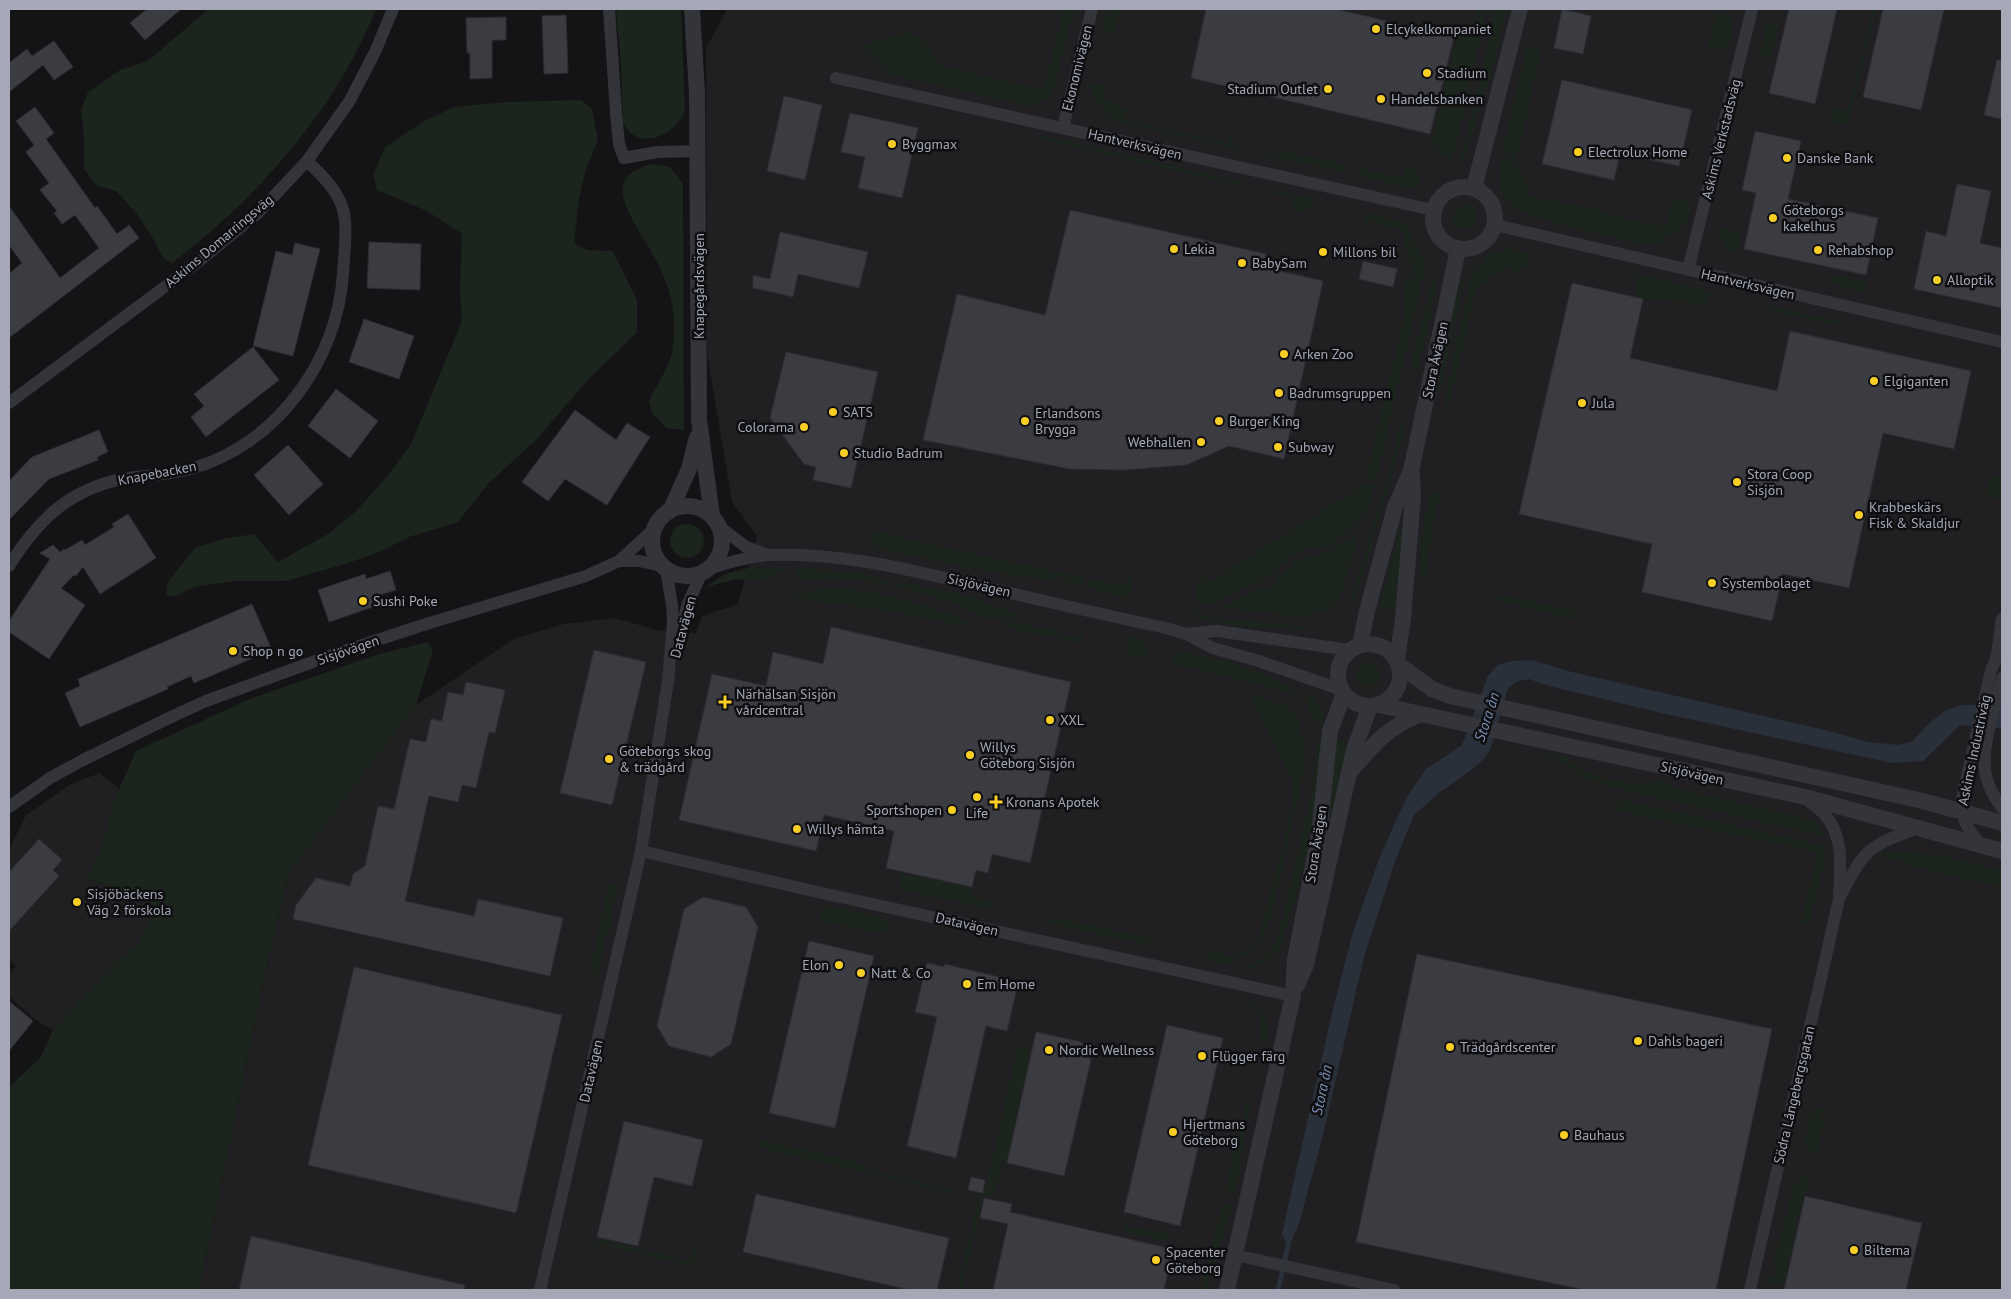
<svg xmlns="http://www.w3.org/2000/svg" width="2011" height="1299" font-family="'PT Sans',sans-serif">
<rect width="100%" height="100%" fill="#141416"/>
<g fill="#202023">
<path d="M727,9H2002V1290H199L270,951L289,873L416,705L515,638L564,624L615,618L657,630L696,633L702,616L738,604L757,536L732,502L707,353L706,48Z"/>
<path d="M100,773L119,789L101,848L87,879L135,894L157,910L137,945L115,963L53,1030L34,1019L9,996V974L16,966L9,959V850L26,815L73,783Z"/>
</g>
<g fill="#1b241d">
<path d="M208,9H376C337,108 256,200 172,263L164,259L152,237L137,214L116,191L96,185L84,169V136L81,111L88,92L120,70L148,61Z"/>
<path d="M616,9H681L685,110C677,136 636,153 623,122L621,65Z"/>
<path d="M1063,9H1074L1053,94L1033,107L889,74L863,49L862,47C876,42 907,26 920,37C927,43 932,55 937,64L1044,90Z"/>
<path d="M1107,9H1120L1115,32L1102,30Z"/>
<path d="M1477,9H1487L1456,145L1452,155L1448,160L1430,144L1432,142L1459,27L1472,29Z"/>
<path d="M1496,9H1506L1492,70L1464,159L1462,164H1460Z"/>
<path d="M1873,9H1876L1848,124L1832,122L1834,108L1848,111Z"/>
<path d="M1716,13L1725,15L1733,22L1731,37L1725,51L1711,48L1708,46Z"/>
<path d="M1767,22L1779,24L1771,57L1760,54Z"/>
<path d="M1527,47L1541,50L1516,163L1504,151L1503,148Z"/>
<path d="M1090,82L1103,84L1107,99L1118,103L1117,106L1126,108L1125,117L1128,121L1223,142L1228,141L1230,134L1239,149L1113,120L1092,93L1089,85Z"/>
<path d="M581,100L592,109L598,140L585,172L579,199L574,243L587,250L613,251L637,300V332L585,383L537,439L488,484L458,522L409,537L377,553L345,564L286,581H234L194,587L176,596H167L166,588L170,579L195,548L222,539L254,534L278,562L328,534L356,511L385,479L411,444L462,321L460,289L462,234L427,211L377,190L373,175L385,147L424,121L454,107L507,102Z"/>
<path d="M1042,135L1241,182L1240,186L1041,139Z"/>
<path d="M1279,150L1344,164L1343,172L1263,154L1261,152L1276,154Z"/>
<path d="M1502,156L1506,157L1525,176L1528,196L1605,211V214L1666,227L1673,200H1683L1690,206C1693,226 1668,237 1654,246C1622,238 1521,222 1504,197C1495,184 1499,171 1502,156Z"/>
<path d="M652,164L670,167L683,184L684,430L667,428L652,413L649,401C655,388 667,370 671,357C675,341 675,320 672,304C670,290 664,277 658,264C650,247 618,204 623,186C626,172 640,168 652,164Z"/>
<path d="M1405,164L1411,165L1422,177L1417,189L1358,176L1360,168L1402,178Z"/>
<path d="M1268,189L1314,199L1313,204L1299,214L1289,197L1268,192Z"/>
<circle cx="1465" cy="217" r="12"/>
<path d="M1370,214H1375L1408,225L1411,239L1423,258L1422,266L1424,267L1421,286L1376,480L1366,478L1404,317V294L1407,277L1413,278L1414,272L1410,270C1412,252 1402,247 1403,230L1368,221L1365,232H1364L1365,219Z"/>
<path d="M1718,227L1741,233L1737,254L1734,255C1727,247 1718,237 1718,227Z"/>
<path d="M1506,249L1531,252C1531,264 1524,268 1514,274L1507,265L1476,290L1446,419V393L1471,278L1485,258L1490,254Z"/>
<path d="M1580,261L1704,290L1710,293L1708,303L1658,301L1634,296L1638,276L1580,262L1577,264Z"/>
<path d="M1435,272C1440,285 1422,353 1418,371L1410,369Z"/>
<path d="M1833,275L1867,282L1865,292L1831,283Z"/>
<path d="M1465,278L1440,391L1438,390C1442,367 1453,293 1465,278Z"/>
<path d="M1769,306L1838,321L1839,323L1836,325L1771,311L1769,309Z"/>
<path d="M1403,424H1405L1396,461L1355,600L1351,598L1387,481L1399,429Z"/>
<path d="M1991,476L2002,478V500L1985,494L1989,477Z"/>
<path d="M1366,482L1375,484L1366,513L1342,536L1327,546L1298,551L1265,580L1231,594L1211,606L1199,601L1195,590L1200,578L1205,577L1210,581L1364,485Z"/>
<path d="M1430,492L1440,495L1431,533L1429,555V571L1419,578L1423,530Z"/>
<circle cx="687" cy="541" r="17"/>
<path d="M878,531L910,540L1082,577L1084,582L1081,586L1065,582L1066,578L1055,575L1053,580L991,572L880,549C875,547 873,543 873,537Z"/>
<path d="M1360,531L1341,595C1332,612 1315,615 1298,616L1221,608L1236,599L1272,585L1295,561L1328,552L1343,544Z"/>
<path d="M1402,532H1403L1399,611L1380,607L1398,533Z"/>
<path d="M752,567L783,568C767,584 753,578 734,580C724,582 715,585 706,587L725,574Z"/>
<path d="M794,569C814,570 873,570 887,582L885,584L834,578L808,580L798,577Z"/>
<path d="M1134,574L1129,595L1126,599L1087,587L1090,578L1122,586Z"/>
<path d="M901,582L969,596L988,605L1019,614L1013,618H984L946,600L898,587L897,583Z"/>
<path d="M844,588C887,595 928,603 967,622L965,626L877,609L790,598L817,590Z"/>
<path d="M1497,594L1577,611L1573,619L1498,601Z"/>
<path d="M1190,606L1200,615L1221,619L1305,626L1307,628L1306,630L1232,625L1199,618Z"/>
<path d="M1019,623L1058,631L1061,634L1078,638L1080,632L1086,644L1022,631L999,624Z"/>
<path d="M1131,634C1143,637 1149,646 1146,658L1126,654Z"/>
<path d="M428,642L433,650L416,705L289,873L270,951L199,1290H9V1087L40,1058L53,1030L115,963L137,945L157,910L135,894L87,879L101,848L115,798L136,751L250,699L376,655Z"/>
<path d="M1181,652L1231,662L1294,687L1291,693H1288L1252,682L1172,664L1175,657Z"/>
<circle cx="1368" cy="675" r="12"/>
<path d="M1307,693C1318,700 1325,711 1323,724C1308,720 1304,707 1307,693Z"/>
<path d="M1251,694L1287,706L1299,720L1304,744V766L1300,790L1270,922L1259,946L1228,965L1216,962L1207,955L1208,951C1232,956 1236,958 1257,944L1291,810L1294,783L1249,697Z"/>
<path d="M1319,738H1324C1316,797 1309,857 1290,915C1287,926 1284,940 1277,951C1271,960 1256,970 1245,969L1267,954L1275,941L1281,925L1313,787L1317,742Z"/>
<path d="M1335,740L1352,743L1330,828V805Z"/>
<path d="M1546,751L1560,755L1588,772L1606,779L1636,784L1662,781L1683,790L1805,818L1816,822L1825,833L1823,836L1611,787C1587,780 1568,768 1547,754Z"/>
<path d="M1619,799L1821,845L1826,854L1809,925H1800L1818,852L1616,811Z"/>
<path d="M1890,852L1938,855L2002,871V887L1905,865L1906,860L1899,857L1897,862L1881,856V855Z"/>
<path d="M901,873L971,888L970,896L991,901L989,908L898,889Z"/>
<path d="M609,883L618,885L610,917L614,918L610,934L607,933L597,977L590,973L591,965Z"/>
<path d="M825,906H830L885,918L889,926L885,933L879,934L823,921L820,918L819,911Z"/>
<path d="M1052,917L1154,939L1153,946L1052,924L1050,922Z"/>
<path d="M1239,997C1264,1003 1270,1019 1266,1043L1258,1041C1263,1017 1261,1008 1239,997Z"/>
<path d="M1018,1046L1031,1049L1006,1162L1002,1161L995,1196L984,1193L962,1290H957L979,1193L983,1194L986,1188Z"/>
<path d="M1247,1099L1252,1100L1244,1129L1241,1164L1235,1193L1225,1192Z"/>
<path d="M1815,1107L1826,1109V1111L1823,1110L1821,1120L1824,1121L1817,1153L1810,1152L1805,1145C1807,1134 1807,1114 1815,1107Z"/>
<path d="M758,1139L865,1164V1170L963,1192L962,1195L756,1147Z"/>
<path d="M1806,1175H1810L1806,1195H1803L1786,1277H1783L1781,1284L1768,1282L1770,1275H1775L1777,1266L1773,1264L1793,1190L1795,1183Z"/>
<path d="M1222,1203L1232,1205C1225,1234 1214,1261 1208,1290H1201Z"/>
<path d="M1124,1225L1168,1234L1167,1241L1123,1232Z"/>
<path d="M597,1238L690,1261L694,1249L697,1251L698,1257L695,1264L691,1266L596,1244Z"/>
</g>
<path fill="#29303a" d="M1532,660L1572,672L1829,731L1868,742L1899,745L1913,741L1927,725L1946,710L1962,705H2002V728L1989,729L1960,725L1923,761L1892,763L1666,714L1549,686L1529,679L1518,681L1508,688L1491,748L1484,759L1470,771L1440,792L1414,815L1394,864L1364,957L1323,1135L1299,1224L1288,1249L1282,1233L1332,1013L1353,932L1379,859L1398,816L1408,795L1426,769L1462,745L1488,676L1498,665L1511,661Z"/>
<g fill="none" stroke-linecap="round" stroke-linejoin="round">
<path stroke="#29303a" stroke-width="5" d="M1278,1290L1289,1242"/>
</g>
<g fill="#3b3c41" stroke="#2e2d32">
<path d="M147,9H181L145,40L130,23Z"/>
<path d="M1206,9H1336L1454,37L1430,134L1191,78Z"/>
<path d="M1562,9L1591,16L1583,54L1554,48Z"/>
<path d="M1789,9H1837L1815,104L1769,93Z"/>
<path d="M1883,9H1944L1921,110L1863,97Z"/>
<path d="M566,15L568,73L544,74L542,16Z"/>
<path d="M506,17V40H492V78L470,79V53H467L466,18Z"/>
<path d="M54,41L73,67L54,80L43,65L9,92V63L27,49L32,56Z"/>
<path d="M1997,60H2002V119L1984,115Z"/>
<path d="M1562,80L1692,110L1679,166L1620,153L1614,180L1542,164Z"/>
<path d="M784,96L822,105L805,180L767,171Z"/>
<path d="M35,107L54,133L46,139L95,208L97,206L117,234L129,225L139,238L9,338V274L22,263L9,245V206L60,278L99,248L75,215L62,224L54,213L57,211L40,190L49,183L26,152L34,145L16,121Z"/>
<path d="M850,113L918,128L902,198L858,188L865,157L841,152Z"/>
<path d="M1755,131L1801,141L1788,199L1878,218L1866,275L1744,249L1756,193L1742,190Z"/>
<path d="M1957,184L1991,191L1980,243L2002,248V308L1914,289L1926,231L1946,236Z"/>
<path d="M1070,210L1266,254L1263,267L1323,281L1284,459L1229,446L1186,465L1124,470L1070,469L923,440L957,294L1045,315Z"/>
<path d="M780,232L868,252L859,288L798,274L793,297L753,288V275L770,279Z"/>
<path d="M369,242L421,244L420,290L367,288Z"/>
<path d="M295,243L320,249L293,356L253,346L276,251L292,255Z"/>
<path d="M1363,261L1397,269L1393,287L1359,279Z"/>
<path d="M1572,283L1643,299L1630,358L1777,391L1790,331L1971,371L1954,449L1883,433L1849,588L1783,574L1772,621L1642,592L1652,544L1519,514Z"/>
<path d="M364,319L414,336L399,379L349,362Z"/>
<path d="M253,347L279,380L206,437L191,417L204,406L194,394Z"/>
<path d="M786,352L878,372L851,488L813,480L816,467L804,464L770,418Z"/>
<path d="M336,389L378,421L350,458L308,426Z"/>
<path d="M575,410L616,440L627,423L650,437L607,505L565,479L548,501L522,482Z"/>
<path d="M99,430L108,452L97,457L98,460L49,479L9,520V481L32,457Z"/>
<path d="M288,445L323,484L289,515L254,475Z"/>
<path d="M128,514L156,558L100,594L83,567L76,576L74,575L61,588L85,605L49,659L9,632V621L50,559L40,553L53,545L60,552L64,549L65,550L82,540L85,545L114,527L112,524Z"/>
<path d="M390,571L396,590L373,597L376,606L329,622L318,590L365,574L366,579Z"/>
<path d="M252,604L272,650L194,683L191,676L167,687L168,689L80,727L65,693L80,686L78,679Z"/>
<path d="M831,627L1071,682L1030,863L992,854L988,873L976,870L972,887L886,868L894,831L824,815L816,851L679,820L712,674L766,686L773,652L823,664Z"/>
<path d="M594,650L646,662L612,805L560,793Z"/>
<path d="M466,682L505,690L495,733L489,732L476,788L462,785L458,802L429,796L405,901L474,916L478,899L563,918L550,976L293,919L296,905L316,878L350,886L353,874L365,866L378,806L394,809L410,739L426,742L431,719L442,721L448,692L463,695Z"/>
<path d="M39,839L62,860L53,870L59,876L9,931V872Z"/>
<path d="M703,897L746,907L758,927L731,1044L711,1057L669,1046L657,1026L684,909Z"/>
<path d="M809,941L874,956L835,1128L769,1113Z"/>
<path d="M1417,954L1772,1029L1716,1290H1585L1356,1242Z"/>
<path d="M927,963L944,967L945,964L1003,978L1002,980L1018,984L1007,1031L986,1026L956,1158L907,1146L937,1017L915,1012Z"/>
<path d="M354,967L562,1015L516,1213L308,1165Z"/>
<path d="M9,1001L33,1021L9,1051Z"/>
<path d="M1167,1025L1223,1038L1180,1226L1124,1212Z"/>
<path d="M1036,1032L1081,1042L1091,1060L1064,1176L1007,1163Z"/>
<path d="M624,1121L703,1140L692,1186L654,1177L638,1246L597,1237Z"/>
<path d="M971,1177L985,1180L983,1193L968,1190Z"/>
<path d="M756,1194L949,1238L937,1290H910L743,1252Z"/>
<path d="M1805,1196L1922,1223L1906,1290H1784Z"/>
<path d="M984,1198L1012,1204L1010,1212L1173,1249L1164,1290H993L1008,1224L980,1218Z"/>
<path d="M251,1236L465,1285L464,1290H239Z"/>
</g>
<g fill="none" stroke-linecap="round" stroke-linejoin="round">
<g stroke="#34353b" stroke-width="12">
<path d="M609,9L616,113L619,144L624,158L657,152L698,151"/>
<path d="M836,78L1433,210"/>
<path d="M1063,128L1092,9"/>
<path d="M1495,225L2002,342"/>
<path d="M1688,270L1752,9"/>
<path d="M9,403L198,262L259,212L307,161L349,102L375,52L393,9"/>
<path d="M720,527L746,547L765,554"/>
<path d="M619,561H639L662,566"/>
<path d="M9,566C37,521 68,490 122,479C145,475 168,475 190,469C276,446 338,360 343,273C347,215 352,203 307,161"/>
<path d="M711,568C730,562 750,556 770,555C836,552 903,568 966,583C1033,598 1099,614 1166,628L1186,634L1213,648L1259,661L1342,690"/>
<path d="M1186,634L1217,631L1349,650"/>
<path d="M677,650L687,606L701,574"/>
<path d="M2002,678C1996,703 1982,744 1985,769C1986,783 1994,797 2002,808"/>
<path d="M9,807L50,778L83,760L173,716L206,701L332,655L423,625L586,576L619,561L654,529"/>
<path d="M1982,846C1971,833 1961,821 1961,803L1991,670C2000,654 1998,637 2002,619"/>
<path d="M641,851L668,681L673,622L672,605L666,569"/>
<path d="M1841,895C1865,848 1869,846 1918,828"/>
<path d="M1235,1255L1394,1290"/>
<path d="M540,1290L641,851L813,891L1293,996"/>
<path d="M1750,1290L1839,899C1840,870 1845,840 1826,816C1820,809 1812,804 1805,798"/>
</g>
<g stroke="#34353b" stroke-width="16">
<path d="M692,9L697,93L699,420L712,516"/>
<circle cx="1464" cy="218" r="31"/>
<path d="M1474,188L1520,9"/>
<circle cx="687" cy="541" r="35"/>
<path d="M670,511L689,469L697,437"/>
<circle cx="1369" cy="675" r="31"/>
<path d="M1360,645L1367,611L1395,507L1411,471L1458,249"/>
<path d="M1397,661L1403,618L1413,497L1412,474"/>
<path d="M1399,665L1432,689L1450,696L1923,801L2002,823"/>
<path d="M1379,705L1805,797L2002,851"/>
<path d="M1351,771C1375,742 1385,730 1420,714"/>
<path d="M1297,985L1306,965L1354,750L1370,706"/>
<path d="M1227,1290L1293,996L1295,960L1319,835L1330,731L1344,693"/>
</g>
</g>
<g fill="#fccf25" stroke="#0f0f11" stroke-width="2">
<circle cx="1376" cy="29" r="5"/>
<circle cx="1427" cy="73" r="5"/>
<circle cx="1328" cy="89" r="5"/>
<circle cx="1381" cy="99" r="5"/>
<circle cx="892" cy="144" r="5"/>
<circle cx="1578" cy="152" r="5"/>
<circle cx="1787" cy="158" r="5"/>
<circle cx="1773" cy="218" r="5"/>
<circle cx="1174" cy="249" r="5"/>
<circle cx="1818" cy="250" r="5"/>
<circle cx="1323" cy="252" r="5"/>
<circle cx="1242" cy="263" r="5"/>
<circle cx="1937" cy="280" r="5"/>
<circle cx="1284" cy="354" r="5"/>
<circle cx="1874" cy="381" r="5"/>
<circle cx="1279" cy="393" r="5"/>
<circle cx="1582" cy="403" r="5"/>
<circle cx="833" cy="412" r="5"/>
<circle cx="1025" cy="421" r="5"/>
<circle cx="1219" cy="421" r="5"/>
<circle cx="804" cy="427" r="5"/>
<circle cx="1201" cy="442" r="5"/>
<circle cx="1278" cy="447" r="5"/>
<circle cx="844" cy="453" r="5"/>
<circle cx="1737" cy="482" r="5"/>
<circle cx="1859" cy="515" r="5"/>
<circle cx="1712" cy="583" r="5"/>
<circle cx="363" cy="601" r="5"/>
<circle cx="233" cy="651" r="5"/>
<path d="M722.5 694.5h5v5h5v5h-5v5h-5v-5h-5v-5h5z"/>
<circle cx="1050" cy="720" r="5"/>
<circle cx="970" cy="755" r="5"/>
<circle cx="609" cy="759" r="5"/>
<circle cx="977" cy="797" r="5"/>
<path d="M993.5 794.5h5v5h5v5h-5v5h-5v-5h-5v-5h5z"/>
<circle cx="952" cy="810" r="5"/>
<circle cx="797" cy="829" r="5"/>
<circle cx="77" cy="902" r="5"/>
<circle cx="839" cy="965" r="5"/>
<circle cx="861" cy="973" r="5"/>
<circle cx="967" cy="984" r="5"/>
<circle cx="1638" cy="1041" r="5"/>
<circle cx="1450" cy="1047" r="5"/>
<circle cx="1049" cy="1050" r="5"/>
<circle cx="1202" cy="1056" r="5"/>
<circle cx="1173" cy="1132" r="5"/>
<circle cx="1564" cy="1135" r="5"/>
<circle cx="1854" cy="1250" r="5"/>
<circle cx="1156" cy="1260" r="5"/>
</g>
<g text-anchor="middle" stroke-width="5" stroke-linejoin="round" paint-order="stroke">
<g font-size="14" fill="#a4a8b7" stroke="#0f0f11" text-anchor="start">
<text x="1386" y="34">Elcykelkompaniet</text>
<text x="1437" y="78">Stadium</text>
<text x="1318" y="94" text-anchor="end">Stadium Outlet</text>
<text x="1391" y="104">Handelsbanken</text>
<text x="902" y="149">Byggmax</text>
<text x="1588" y="157">Electrolux Home</text>
<text x="1797" y="163">Danske Bank</text>
<text x="1783" y="215">Göteborgs<tspan x="1783" dy="16">kakelhus</tspan></text>
<text x="1184" y="254">Lekia</text>
<text x="1828" y="255">Rehabshop</text>
<text x="1333" y="257">Millons bil</text>
<text x="1252" y="268">BabySam</text>
<text x="1947" y="285">Alloptik</text>
<text x="1294" y="359">Arken Zoo</text>
<text x="1884" y="386">Elgiganten</text>
<text x="1289" y="398">Badrumsgruppen</text>
<text x="1592" y="408">Jula</text>
<text x="843" y="417">SATS</text>
<text x="1035" y="418">Erlandsons<tspan x="1035" dy="16">Brygga</tspan></text>
<text x="1229" y="426">Burger King</text>
<text x="794" y="432" text-anchor="end">Colorama</text>
<text x="1191" y="447" text-anchor="end">Webhallen</text>
<text x="1288" y="452">Subway</text>
<text x="854" y="458">Studio Badrum</text>
<text x="1747" y="479">Stora Coop<tspan x="1747" dy="16">Sisjön</tspan></text>
<text x="1869" y="512">Krabbeskärs<tspan x="1869" dy="16">Fisk &amp; Skaldjur</tspan></text>
<text x="1722" y="588">Systembolaget</text>
<text x="373" y="606">Sushi Poke</text>
<text x="243" y="656">Shop n go</text>
<text x="736" y="699">Närhälsan Sisjön<tspan x="736" dy="16">vårdcentral</tspan></text>
<text x="1060" y="725">XXL</text>
<text x="980" y="752">Willys<tspan x="980" dy="16">Göteborg Sisjön</tspan></text>
<text x="619" y="756">Göteborgs skog<tspan x="619" dy="16">&amp; trädgård</tspan></text>
<text x="1006" y="807">Kronans Apotek</text>
<text x="942" y="815" text-anchor="end">Sportshopen</text>
<text x="977" y="818" text-anchor="middle">Life</text>
<text x="807" y="834">Willys hämta</text>
<text x="87" y="899">Sisjöbäckens<tspan x="87" dy="16">Väg 2 förskola</tspan></text>
<text x="829" y="970" text-anchor="end">Elon</text>
<text x="871" y="978">Natt &amp; Co</text>
<text x="977" y="989">Em Home</text>
<text x="1648" y="1046">Dahls bageri</text>
<text x="1460" y="1052">Trädgårdscenter</text>
<text x="1059" y="1055">Nordic Wellness</text>
<text x="1212" y="1061">Flügger färg</text>
<text x="1183" y="1129">Hjertmans<tspan x="1183" dy="16">Göteborg</tspan></text>
<text x="1574" y="1140">Bauhaus</text>
<text x="1864" y="1255">Biltema</text>
<text x="1166" y="1257">Spacenter<tspan x="1166" dy="16">Göteborg</tspan></text>
</g>
<g font-size="14" fill="#a4a8b7" stroke="#0f0f11">
<text transform="translate(1077 68) rotate(-76)" y="5">Ekonomivägen</text>
<text transform="translate(1721 139) rotate(-76)" y="5">Askims Verkstadsväg</text>
<text transform="translate(1135 144) rotate(13)" y="5">Hantverksvägen</text>
<text transform="translate(219 241) rotate(-40)" y="5">Askims Domarringsväg</text>
<text transform="translate(1748 284) rotate(13)" y="5">Hantverksvägen</text>
<text transform="translate(699 286) rotate(-90)" y="5">Knapegårdsvägen</text>
<text transform="translate(1435 360) rotate(-78)" y="5">Stora Åvägen</text>
<text transform="translate(157 473) rotate(-11)" y="5">Knapebacken</text>
<text transform="translate(979 585) rotate(13)" y="5">Sisjövägen</text>
<text transform="translate(683 627) rotate(-75)" y="5">Datavägen</text>
<text transform="translate(348 650) rotate(-19)" y="5">Sisjövägen</text>
<text transform="translate(1974 750) rotate(-78)" y="5">Askims Industriväg</text>
<text transform="translate(1692 773) rotate(13)" y="5">Sisjövägen</text>
<text transform="translate(1316 844) rotate(-81)" y="5">Stora Åvägen</text>
<text transform="translate(967 924) rotate(13)" y="5">Datavägen</text>
<text transform="translate(591 1071) rotate(-77)" y="5">Datavägen</text>
<text transform="translate(1794 1095) rotate(-77)" y="5">Södra Långebergsgatan</text>
</g>
<g font-size="15" font-style="italic" fill="#7991b4" stroke="#0f0f11">
<text transform="translate(1487 717) rotate(-72)" y="5">Stora ån</text>
<text transform="translate(1322 1090) rotate(-78)" y="5">Stora ån</text>
</g>
</g>
<rect width="2011" height="1299" fill="none" stroke="#a4a8b7" stroke-width="20"/>
</svg>
